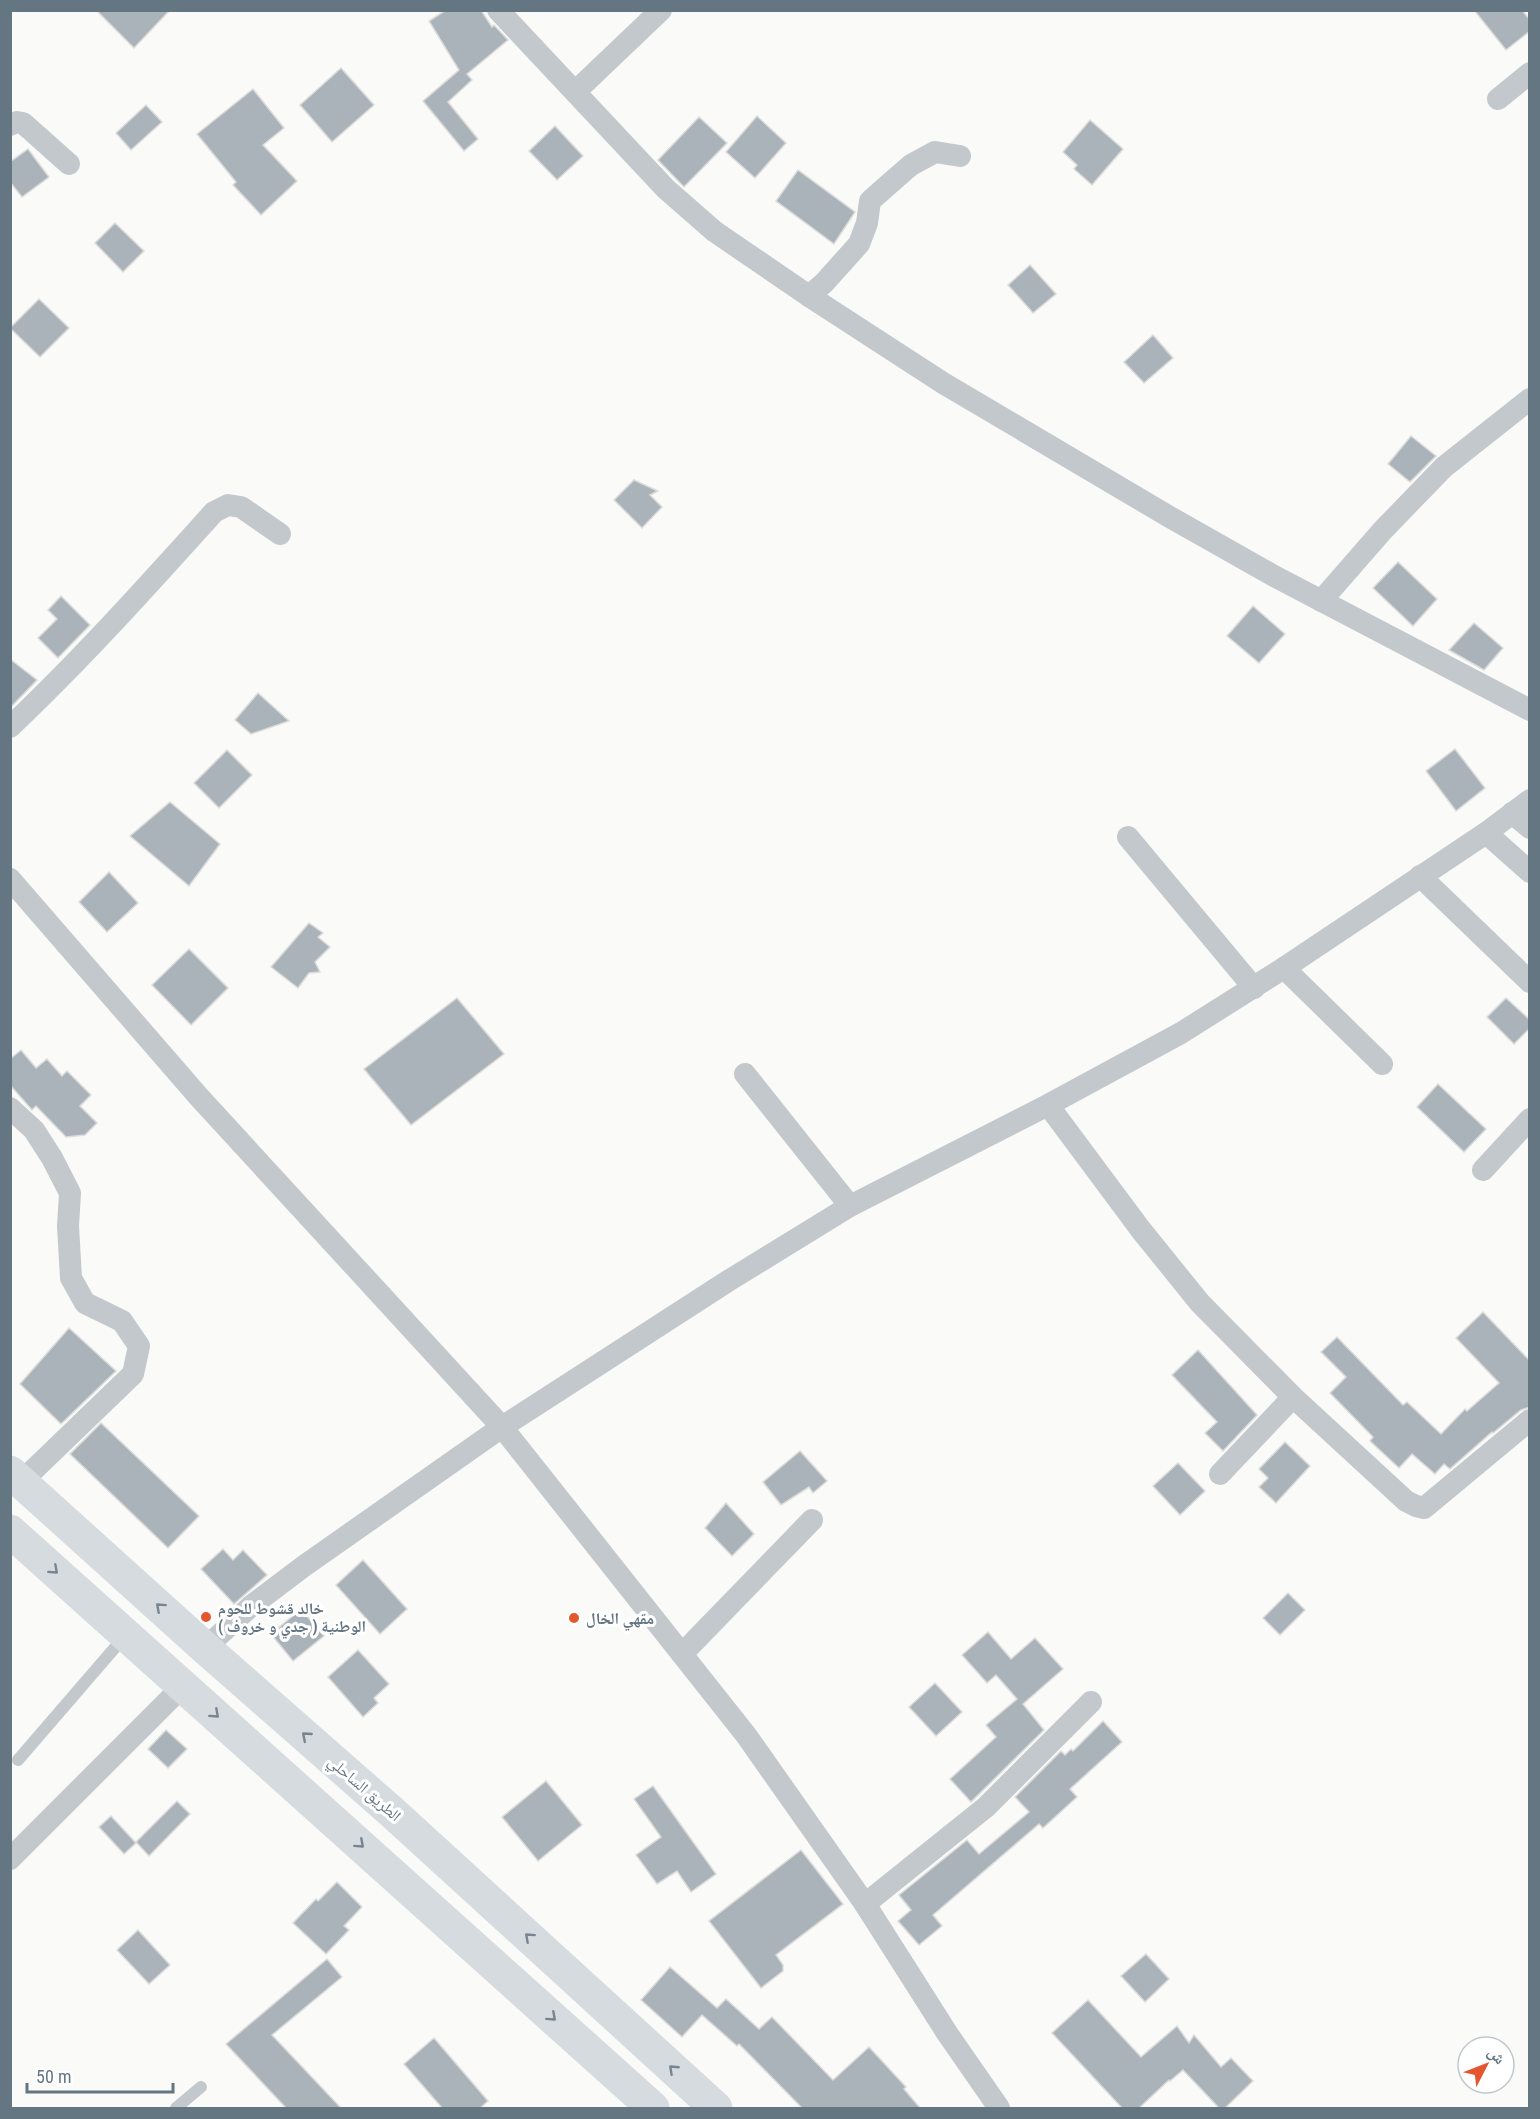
<svg xmlns="http://www.w3.org/2000/svg" width="1540" height="2119" font-family="'Roboto Condensed','Noto Naskh Arabic',sans-serif">
<rect width="100%" height="100%" fill="#fafaf8"/>
<g fill="#aab3b9" stroke="#dcdcda" stroke-width="1.5">
<path d="M96,10H170L134,48Z"/>
<path d="M446,10H481L492,27L494,25L508,40L467,74L472,80L448,102L478,139L464,151L423,101L459,70L429,21Z"/>
<path d="M1474,10H1522L1530,20V31L1506,50Z"/>
<path d="M341,68L374,105L332,142L300,105Z"/>
<path d="M253,89L284,128L263,145L297,181L261,215L233,185L236,182L197,134Z"/>
<path d="M146,105L162,122L131,150L116,133Z"/>
<path d="M757,116L786,143L755,178L726,152Z"/>
<path d="M699,117L727,143L684,187L658,160Z"/>
<path d="M1090,120L1123,149L1092,185L1074,169L1077,165L1063,152Z"/>
<path d="M555,126L583,156L557,180L529,151Z"/>
<path d="M28,149L49,177L22,197L10,182V162Z"/>
<path d="M798,170L855,212L834,244L776,201Z"/>
<path d="M115,223L144,251L123,272L95,243Z"/>
<path d="M1030,265L1056,294L1033,313L1008,285Z"/>
<path d="M39,299L69,328L40,357L10,328Z"/>
<path d="M1153,335L1173,358L1144,383L1124,362Z"/>
<path d="M1411,436L1436,456L1410,482L1388,464Z"/>
<path d="M634,480L658,491L650,495L662,507L642,528L614,500Z"/>
<path d="M1398,562L1437,599L1413,626L1373,588Z"/>
<path d="M61,596L90,625L58,658L38,638L57,619L48,610Z"/>
<path d="M1253,606L1285,634L1259,663L1227,636Z"/>
<path d="M1474,623L1503,648L1484,670L1449,650Z"/>
<path d="M10,659L37,680L10,708Z"/>
<path d="M258,693L289,721L251,734L235,720Z"/>
<path d="M1455,749L1485,788L1456,811L1426,771Z"/>
<path d="M227,750L252,775L219,808L194,783Z"/>
<path d="M170,802L220,844L189,886L130,836Z"/>
<path d="M109,872L138,903L107,932L79,902Z"/>
<path d="M309,923L323,933L318,937L330,947L315,962L320,972L309,973L298,988L271,967Z"/>
<path d="M189,949L228,988L191,1025L152,985Z"/>
<path d="M457,998L504,1054L411,1125L364,1069Z"/>
<path d="M1506,998L1530,1020V1028L1514,1044L1487,1017Z"/>
<path d="M21,1050L36,1068L47,1059L62,1076L67,1071L91,1095L80,1106L97,1123L85,1135L66,1137L36,1106L32,1110L10,1085V1059Z"/>
<path d="M1438,1084L1486,1129L1464,1152L1417,1107Z"/>
<path d="M1483,1312L1530,1361V1407L1521,1410L1493,1433L1492,1432L1450,1469L1444,1464L1435,1474L1412,1454L1399,1468L1370,1441L1373,1437L1330,1393L1346,1377L1321,1352L1337,1337L1403,1405L1407,1402L1441,1434L1465,1409L1467,1411L1499,1383L1456,1338Z"/>
<path d="M69,1328L116,1371L61,1424L20,1384Z"/>
<path d="M1198,1350L1257,1415L1223,1451L1205,1433L1217,1422L1172,1375Z"/>
<path d="M101,1423L199,1516L168,1548L70,1454Z"/>
<path d="M1285,1442L1310,1466L1276,1503L1259,1487L1268,1478L1259,1469Z"/>
<path d="M800,1451L827,1481L813,1493L809,1487L781,1505L763,1482Z"/>
<path d="M1178,1463L1205,1491L1180,1515L1153,1486Z"/>
<path d="M726,1503L754,1534L732,1556L705,1528Z"/>
<path d="M223,1549L233,1560L243,1550L267,1575L234,1604L201,1569Z"/>
<path d="M363,1560L407,1609L380,1634L336,1585Z"/>
<path d="M1288,1593L1305,1610L1280,1635L1263,1618Z"/>
<path d="M301,1609L324,1636L293,1661L271,1634Z"/>
<path d="M988,1632L1011,1659L1035,1638L1063,1669L1023,1704L1044,1730L971,1802L950,1779L996,1737L986,1725L1017,1699L996,1675L987,1683L962,1655Z"/>
<path d="M358,1650L389,1684L374,1698L378,1703L363,1717L328,1677Z"/>
<path d="M935,1683L962,1712L936,1736L909,1707Z"/>
<path d="M1103,1721L1122,1742L1070,1789L1077,1797L1043,1828L1039,1824L933,1915L942,1926L919,1945L898,1921L911,1910L899,1895L967,1840L979,1854L1029,1812L1015,1797L1061,1751L1065,1755L1071,1749L1073,1751Z"/>
<path d="M166,1730L187,1749L168,1768L148,1749Z"/>
<path d="M546,1781L582,1825L538,1861L502,1817Z"/>
<path d="M653,1786L716,1874L691,1892L677,1871L657,1884L636,1855L661,1837L634,1799Z"/>
<path d="M177,1801L190,1814L149,1856L136,1842Z"/>
<path d="M111,1816L136,1843L124,1854L99,1827Z"/>
<path d="M801,1850L843,1904L776,1955L783,1965V1971L761,1988L709,1921Z"/>
<path d="M337,1882L362,1907L344,1926L349,1930L326,1954L293,1923L316,1899L318,1901Z"/>
<path d="M138,1930L170,1965L149,1984L117,1950Z"/>
<path d="M1146,1954L1169,1979L1145,2002L1121,1976Z"/>
<path d="M327,1959L342,1977L272,2035L342,2109H287L226,2044Z"/>
<path d="M670,1967L717,2008L726,1999L759,2029L772,2017L833,2080L869,2047L906,2087L904,2089L921,2109H803L739,2044L737,2046L702,2015L682,2037L641,2000Z"/>
<path d="M1088,2000L1141,2057L1177,2026L1189,2043L1194,2035L1221,2067L1231,2058L1253,2081L1224,2109H1220L1183,2070L1170,2081L1169,2080L1138,2109H1123L1052,2033Z"/>
<path d="M434,2038L488,2101L479,2109H443L404,2064Z"/>
</g>
<g fill="none" stroke-linecap="round" stroke-linejoin="round">
<g stroke="#c3c8cc" stroke-width="12">
<path d="M18,1760L125,1636"/>
<path d="M176,2108L201,2087"/>
</g>
<g stroke="#c3c8cc" stroke-width="22">
<path d="M498,10L666,189L714,231L809,296L943,383L1168,516L1274,576L1530,710"/>
<path d="M575,92L661,10"/>
<path d="M1498,99L1530,73"/>
<path d="M10,125L17,122L23,123L69,164"/>
<path d="M809,296L824,283L859,244L867,223L870,201L888,185L911,165L935,152L960,156"/>
<path d="M1321,601L1383,530L1444,467L1530,399"/>
<path d="M10,727C82,659 148,585 214,512L228,505L241,507L280,534"/>
<path d="M1512,813L1530,828"/>
<path d="M1486,833L1530,872"/>
<path d="M1128,837L1254,988"/>
<path d="M1420,876L1530,982"/>
<path d="M10,879L199,1097L502,1427L746,1735L865,1904L947,2033L999,2108"/>
<path d="M1284,968L1382,1064"/>
<path d="M745,1074L850,1206"/>
<path d="M1048,1105L1141,1230L1200,1303L1293,1397L1406,1501L1416,1506L1424,1508L1530,1420"/>
<path d="M10,1108L34,1130L52,1158L70,1193L68,1226L71,1278L85,1303L122,1321L139,1346L133,1374L21,1482"/>
<path d="M1483,1170L1530,1119"/>
<path d="M1220,1474L1293,1397"/>
<path d="M205,1648L251,1606L304,1566L502,1427L728,1281L850,1206L1048,1105L1181,1033L1284,968L1486,833L1530,800"/>
<path d="M682,1654L812,1520"/>
<path d="M10,1859L183,1686"/>
<path d="M865,1904L986,1807L1091,1702"/>
</g>
<g stroke="#d6dbdf" stroke-width="33">
<path d="M10,1472L205,1648L393,1813L716,2108"/>
<path d="M10,1531L653,2108"/>
</g>
</g>
<defs><path id="oneway-chevron" d="M-2-3.5L2.5 0L-2 3.5" fill="none" stroke-width="1.6" stroke-linecap="round" stroke-linejoin="round" transform="scale(1.5)"/></defs>
<g stroke="#768591">
<use href="#oneway-chevron" transform="translate(54 1570) rotate(42)"/>
<use href="#oneway-chevron" transform="translate(160 1607) rotate(-138)"/>
<use href="#oneway-chevron" transform="translate(215 1714) rotate(42)"/>
<use href="#oneway-chevron" transform="translate(306 1736) rotate(-139)"/>
<use href="#oneway-chevron" transform="translate(360 1844) rotate(42)"/>
<use href="#oneway-chevron" transform="translate(529 1937) rotate(-138)"/>
<use href="#oneway-chevron" transform="translate(552 2017) rotate(42)"/>
<use href="#oneway-chevron" transform="translate(673 2069) rotate(-137)"/>
</g>
<g fill="#e4572e" stroke="#fff" stroke-width="2">
<circle cx="206" cy="1617" r="6"/>
<circle cx="574" cy="1618" r="6"/>
</g>
<g text-anchor="middle" stroke-width="6" stroke-linejoin="round" paint-order="stroke">
<g font-size="16" font-weight="bold" fill="#657683" stroke="#fff" text-anchor="start">
<text x="218" y="1614">خالد قشوط للحوم<tspan x="218" dy="18">الوطنية ( جدي و خروف )</tspan></text>
<text x="586" y="1624">مقهي الخال</text>
</g>
<g font-size="16" fill="#657683" stroke="#fff">
<text transform="translate(365 1788) rotate(41)" y="6">الطريق الساحلي</text>
</g>
</g>
<rect width="1540" height="2119" fill="none" stroke="#657683" stroke-width="24"/>
<g transform="translate(1486 2065) rotate(48)"><circle r="28" fill="#ffffff" stroke="#c1c8cd" stroke-width="1.5"/>
<path d="M0-4.5L10 22L0 15L-10 22Z" fill="#e4572e"/>
<text y="-9" font-size="16" font-weight="bold" text-anchor="middle" fill="#657683">ش</text>
</g>
<path d="M27 2083v9h146v-9" fill="none" stroke="#657683" stroke-width="3"/>
<text x="36" y="2083" font-size="18" fill="#657683" stroke="#ffffff" stroke-width="4.5" paint-order="stroke">50 m</text>
</svg>
